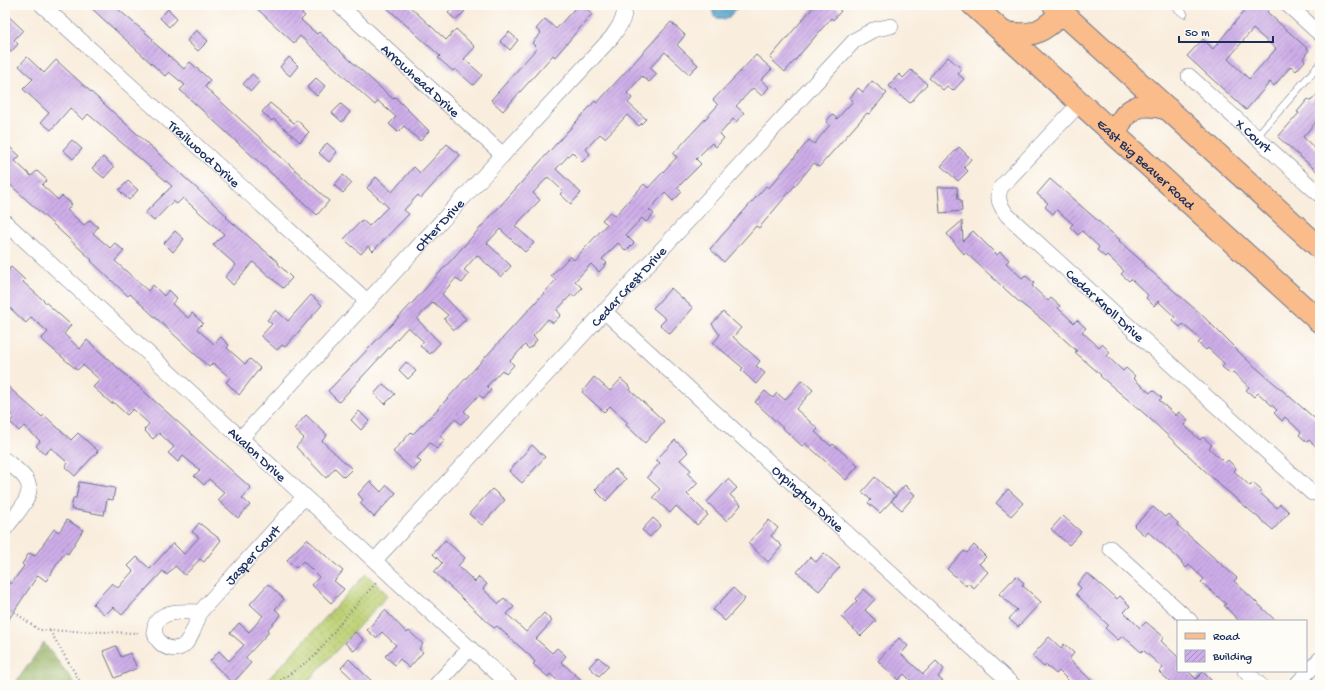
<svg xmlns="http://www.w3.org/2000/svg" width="1325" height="690" font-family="'Gochi Hand',sans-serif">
<defs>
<pattern id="grass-dots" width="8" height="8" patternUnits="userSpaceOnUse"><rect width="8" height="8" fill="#bdd073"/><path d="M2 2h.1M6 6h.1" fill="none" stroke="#a2b366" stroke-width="1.8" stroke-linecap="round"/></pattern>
<pattern id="forest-crowns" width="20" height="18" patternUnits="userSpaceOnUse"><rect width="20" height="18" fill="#96b265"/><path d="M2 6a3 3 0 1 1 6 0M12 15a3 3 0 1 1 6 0" fill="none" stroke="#7a9156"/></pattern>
<pattern id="water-rules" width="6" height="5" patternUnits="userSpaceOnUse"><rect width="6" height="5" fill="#54a3cd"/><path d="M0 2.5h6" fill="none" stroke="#4585aa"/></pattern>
<pattern id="building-hatch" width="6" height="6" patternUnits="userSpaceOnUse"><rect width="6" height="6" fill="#ceade8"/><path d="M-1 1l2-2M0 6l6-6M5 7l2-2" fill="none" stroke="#a68dbf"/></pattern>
</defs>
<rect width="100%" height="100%" fill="#fdfcf7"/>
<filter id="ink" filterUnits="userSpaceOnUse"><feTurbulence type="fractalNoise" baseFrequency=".025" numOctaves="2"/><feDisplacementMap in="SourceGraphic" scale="8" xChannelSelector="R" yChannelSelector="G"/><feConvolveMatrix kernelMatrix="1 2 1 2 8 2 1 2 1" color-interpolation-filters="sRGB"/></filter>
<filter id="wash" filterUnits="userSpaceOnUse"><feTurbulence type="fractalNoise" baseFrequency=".012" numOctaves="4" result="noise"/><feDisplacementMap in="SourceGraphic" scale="16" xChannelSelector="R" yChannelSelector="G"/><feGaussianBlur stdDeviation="0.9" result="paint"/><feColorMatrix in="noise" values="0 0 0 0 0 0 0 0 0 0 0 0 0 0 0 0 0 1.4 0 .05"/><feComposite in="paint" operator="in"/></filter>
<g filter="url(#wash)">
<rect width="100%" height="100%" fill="#f9eddd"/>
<path fill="url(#grass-dots)" stroke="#6c8068" d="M366,574L388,595L304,685H263Z"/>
<path fill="url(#forest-crowns)" stroke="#587062" d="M44,643L76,685H14Z"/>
<path fill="url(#water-rules)" stroke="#386996" d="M711,5H740L728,18L724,20L714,17Z"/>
<g id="blocks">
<g fill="url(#building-hatch)" fill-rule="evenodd">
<path d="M88,5H113L153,39L152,41L184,69L190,62L210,80L205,87L329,201L317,215L180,90L185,85L169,72L165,76Z"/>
<path d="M253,5H293L305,16L301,20L317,34L319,32L393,99L395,97L429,131L420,141L404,126L398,132L389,124L396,117L378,101L375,105L300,36L294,43Z"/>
<path d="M384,5H408L446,40L456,29L475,47L464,59L482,75L473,85L455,69L453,71L438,58L440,56Z"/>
<path d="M455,5H458L465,11L456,20L448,13Z"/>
<path d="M578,5H582L592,14L555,57L553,55L503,111L491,100L537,48L532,43L541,33L536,29L545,19L556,29Z"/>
<path d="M815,5H834L841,11L833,20L831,18L785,72L770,58Z"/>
<path d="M1249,5H1273L1267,12L1309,50L1303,58L1305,61L1296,71L1291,66L1274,86L1270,82L1246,110L1187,56L1203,39L1213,49ZM1253,29L1276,49L1249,79L1228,59Z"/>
<path d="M168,9L177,18L169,27L160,18Z"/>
<path d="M5,13L23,30L14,40L18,44L11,52L7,48L5,50Z"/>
<path d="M671,22L685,35L677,45L698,65L689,74L665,52L650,68L657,74L649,82L642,76L627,93L632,98L628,103L646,119L639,126L627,115L605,138L600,134L586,149L590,154L582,162L572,152L556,169L581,193L571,204L560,194L563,191L548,177L533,193L540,200L515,226L534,243L525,252L500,229L487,243L511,266L501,277L477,255L464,270L469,274L462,283L456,278L442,294L466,319L459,326L454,330L444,319L448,315L433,302L417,319L440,343L430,354L420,346L424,342L408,327L339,402L328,391L415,300L595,101L597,103Z"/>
<path d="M196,30L208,41L198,51L187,41Z"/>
<path d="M509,32L518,40L510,50L500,41Z"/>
<path d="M756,55L772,69L761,80L769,87L762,96L753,88L736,106L744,113L736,122L733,119L720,134L724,138L716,147L712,143L696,159L701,164L677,188L682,192L673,201L665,193L649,210L654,214L646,222L642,218L626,235L634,243L626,251L618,243L602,259L607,263L599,272L591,264L575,281L582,288L574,297L572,294L557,310L561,315L553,323L548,319L533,336L537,340L529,349L525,345L510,361L514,365L506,374L502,370L487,386L491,390L484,399L479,395L464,411L469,416L461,424L455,419L440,436L445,440L437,449L430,443L417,458L421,462L413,470L393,452L411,432L413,434L435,412L556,280L551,276L570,256L574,260L607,224L602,220L610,212L615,216L644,184L648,188L677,157L673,154L718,105L713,100Z"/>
<path d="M27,57L44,73L56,60L227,216L226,217L279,263L278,264L292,278L283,288L253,262L233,285L225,277L236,265L213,245L224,234L183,198L177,204L173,201L154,221L145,213L172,186L88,114L83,120L70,108L51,130L41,122L49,113L23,89L33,79L19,66Z"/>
<path d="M289,57L298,66L290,76L280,67Z"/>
<path d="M948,57L962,69L958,74L964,79L953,91L947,86L943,90L929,78Z"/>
<path d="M911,70L927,84L910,103L889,86L899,74L903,78Z"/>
<path d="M252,74L260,81L251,91L243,84Z"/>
<path d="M316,78L325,86L317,96L307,87Z"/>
<path d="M872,81L887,93L869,114L867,113L819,167L814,163L759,228L756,226L724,262L710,249L766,186L769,188L809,140L814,144L830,125L826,122L832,114L837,119L853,101L850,98L858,88L863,92Z"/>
<path d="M1320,91V117L1303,137L1320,153V174L1278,137L1299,113L1297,112L1308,99L1311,101Z"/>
<path d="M270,103L294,123L297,120L309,132L300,142L274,119L272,121L262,112Z"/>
<path d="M341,104L350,112L342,122L332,113Z"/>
<path d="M72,140L82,149L73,159L63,150Z"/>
<path d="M5,143L20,156L15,161L31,176L37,171L47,180L42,185L58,200L62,196L72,204L67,210L84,225L90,220L98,227L93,233L110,248L115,243L124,251L115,261L148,291L153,285L164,296L169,290L177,298L172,304L188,318L192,313L203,323L197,329L214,344L221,337L229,345L227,348L245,364L250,359L260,368L239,395L226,382L230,378L213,363L209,367L130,294L128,296L91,261L92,260L5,180Z"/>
<path d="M327,143L337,152L329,162L319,153Z"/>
<path d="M447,144L460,155L421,198L418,195L404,210L409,214L373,251L368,246L361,254L344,239L362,220L369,226L388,207L367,188L376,177L392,192L414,167L420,173Z"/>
<path d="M959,147L971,159L964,167L968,171L958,181L941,166Z"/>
<path d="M103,157L114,167L104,178L92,168Z"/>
<path d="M343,175L352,183L343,193L334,185Z"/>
<path d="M1050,179L1120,240L1119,241L1145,264L1144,265L1203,316L1245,358L1320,423V450L1309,440L1307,442L1299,435L1301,432L1285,417L1282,421L1274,413L1277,410L1258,393L1254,397L1246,390L1249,387L1233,372L1231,374L1222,367L1225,364L1208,348L1206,350L1198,343L1201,340L1183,324L1180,327L1172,320L1175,317L1158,301L1154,306L1146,298L1148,295L1131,279L1129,281L1121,274L1124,271L1107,255L1105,257L1097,250L1099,247L1082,231L1078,235L1070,227L1073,224L1057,210L1053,214L1045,207L1048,203L1037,194Z"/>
<path d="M128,181L138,190L129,200L119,190Z"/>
<path d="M938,187H957L958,199L961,200L962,211L940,213Z"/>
<path d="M962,221L963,241L973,231L997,255L1000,252L1009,260L1006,263L1022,278L1025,275L1034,283L1032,286L1048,301L1051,298L1060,306L1058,308L1074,323L1077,320L1086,328L1082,332L1099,347L1102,344L1110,352L1107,356L1123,371L1126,368L1135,376L1133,378L1150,393L1153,390L1162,398L1159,400L1176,416L1179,412L1188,420L1184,425L1200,440L1203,437L1212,445L1209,448L1225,463L1228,460L1236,468L1234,471L1250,486L1253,483L1262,491L1260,493L1277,508L1280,504L1289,512L1273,530L1221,486L1146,415L1100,376L1101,375L1075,352L1077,351L1045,322L1018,301L965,252L964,254L947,234Z"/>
<path d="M175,231L184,239L173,252L164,243Z"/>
<path d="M11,267L25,280L23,282L71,325L64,334L80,349L87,340L251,488L242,498L250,505L238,518L218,500L225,493L209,479L204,485L194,476L200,470L183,456L178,462L168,453L174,447L159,433L153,439L144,430L149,424L133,409L127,415L113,402L112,404L93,387L100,380L83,365L77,370L41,339L48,332L31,317L26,323L10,308L5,314V274Z"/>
<path d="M671,288L693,308L670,334L660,325L666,319L653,308Z"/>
<path d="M311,295L322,305L285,347L282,345L277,350L261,336L272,324L267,320L276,310L288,321Z"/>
<path d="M723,312L741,328L733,337L760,361L756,366L765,373L756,384L741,370L743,368L713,343L720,335L712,324Z"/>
<path d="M406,362L416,371L408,379L399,370Z"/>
<path d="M594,377L610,391L621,379L631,388L630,390L664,421L645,443L626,425L628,423L610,406L604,412L582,392Z"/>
<path d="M802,380L813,390L796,409L818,429L815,432L831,446L833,444L858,466L846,480L805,443L802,446L755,402L765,391L773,398L777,393L785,400Z"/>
<path d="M5,384L42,417L44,415L71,440L78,433L98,451L75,476L65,467L68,463L51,448L45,454L36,446L40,441L24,426L19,431L10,422L14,417L5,409Z"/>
<path d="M383,384L395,394L385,404L374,394Z"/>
<path d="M359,411L369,421L361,430L351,420Z"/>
<path d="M306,415L327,435L322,441L352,469L344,477L335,468L326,478L296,447L304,438L294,429Z"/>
<path d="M675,440L688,452L680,460L691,470L688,474L698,483L687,494L708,515L697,525L676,506L670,513L653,497L660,489L647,477L660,463L656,460Z"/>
<path d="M532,445L545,457L522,483L509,471Z"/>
<path d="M615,469L626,479L606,501L595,490Z"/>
<path d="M875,477L896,496L880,513L868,503L871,500L862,492Z"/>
<path d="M728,479L737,488L730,495L741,505L727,521L707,502Z"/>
<path d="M370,481L381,492L387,485L396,493L374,517L360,503L363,500L358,494Z"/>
<path d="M79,482L115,488L113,500L107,499L104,515L71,509L73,498H76Z"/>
<path d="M905,485L915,495L902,510L891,501Z"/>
<path d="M492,489L505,500L482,525L469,514Z"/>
<path d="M1008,489L1023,503L1011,516L996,503Z"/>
<path d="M1153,507L1165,517L1168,514L1178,523L1177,525L1237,578L1234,581L1276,621H1239L1224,605L1226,604L1201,582L1204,579L1189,565L1186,568L1177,557L1148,532L1145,536L1134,526Z"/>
<path d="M1063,516L1081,532L1069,545L1051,529Z"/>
<path d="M653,518L661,525L650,537L642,530Z"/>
<path d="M67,520L83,530L68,554L65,552L46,581L38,575L5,625V580L11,584L24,566L22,564L29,553L35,556L54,529L59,532Z"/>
<path d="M769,520L778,528L771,536L782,546L768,562L748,543Z"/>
<path d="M199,523L221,540L204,562L200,559L185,575L175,566L167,575L163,571L122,615L113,607L105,615L93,604L112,583L118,588L133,571L128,566L137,557L150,569L173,543L184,554L199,537L192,532Z"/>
<path d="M307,539L343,571L334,581L344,589L331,603L312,585L319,577L303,561L296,568L287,560Z"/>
<path d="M445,540L465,558L458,566L475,582L479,577L487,584L483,589L499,604L504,598L514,607L507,614L526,632L544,613L552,621L536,639L552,653L557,648L566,656L561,662L587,685H563L550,674L548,677L533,664L535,662L530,656L497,626L494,628L434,572L442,563L433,554Z"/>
<path d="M974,545L986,557L979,564L988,572L974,588L968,583L966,586L947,569L964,551L967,553Z"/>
<path d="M824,553L840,567L819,591L797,572L810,557L816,562Z"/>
<path d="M1087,573L1117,599L1120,596L1130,606L1124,612L1140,628L1146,622L1164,637L1161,641L1178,657V671H1188L1196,679L1203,672L1216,685H1174L1159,672L1163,668L1143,650L1141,652L1123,636L1118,640L1105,628L1108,625L1076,594L1081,588L1077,584Z"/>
<path d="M1016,576L1024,583L1022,585L1041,602L1018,627L1009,619L1017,610L999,594Z"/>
<path d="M268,584L284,599L275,609L281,615L267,630L269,632L245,658L251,663L233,683L210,661L219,651L229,661L244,645L230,633L239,623L249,632L263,616L250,604Z"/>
<path d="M733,588L745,599L725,621L713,610Z"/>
<path d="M864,589L875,599L865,610L876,621L861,636L841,617L857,601L855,599Z"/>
<path d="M385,610L407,633L409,631L423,644L419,649L423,652L409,668L400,659L395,665L385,656L396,645L382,632L376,638L367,630Z"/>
<path d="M355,632L364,640L354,651L345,643Z"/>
<path d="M1049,637L1061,648L1064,644L1074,653L1069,659L1096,685H1073L1059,671L1056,674L1046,665L1044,667L1032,656Z"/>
<path d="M899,638L908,646L901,654L923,674L936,661L944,669L938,677L947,685H913L914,684L904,674L898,680L878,661Z"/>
<path d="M116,646L121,657L130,653L137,668L115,678L103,651Z"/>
<path d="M598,657L609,666L599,676L589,667Z"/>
<path d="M349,659L358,668L376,685H359L341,668Z"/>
</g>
</g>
</g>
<g filter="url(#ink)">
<use href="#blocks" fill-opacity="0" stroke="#69728a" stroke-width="1"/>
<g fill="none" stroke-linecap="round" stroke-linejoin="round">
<g stroke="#69728a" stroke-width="8">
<g id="lane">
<path d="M1173,5L1184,14"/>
<path d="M1256,137L1320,64"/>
</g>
</g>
<g stroke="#69728a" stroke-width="16">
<g id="street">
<path id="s1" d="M42,5L368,302"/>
<path id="s2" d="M339,5L503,155"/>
<path d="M1288,5L1320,34"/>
<path id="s3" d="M1189,76L1320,195"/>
<path id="s4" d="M1080,103L1001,187C996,199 1000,205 1007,215L1312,493"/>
<path id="s5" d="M5,222L510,685"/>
<path id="s6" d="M604,311L1013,685"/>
<path id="s7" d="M241,438L612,37C619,26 626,19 624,5"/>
<path d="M5,460C12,466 23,473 27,481C36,496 13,517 5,529"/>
<path d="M1110,548L1190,621"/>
<path id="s8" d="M375,560L855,40L873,30L891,26"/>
<path id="s9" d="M200,612C189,612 173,610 163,616C140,630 169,662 186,643C193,634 197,622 200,612L305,496"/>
<path d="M1245,671L1260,685"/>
<path d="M436,685L470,648"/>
<path d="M1296,685L1320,659"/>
</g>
</g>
<g stroke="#69728a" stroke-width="24">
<g id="primary">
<path id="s10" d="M973,5L1320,322"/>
<path d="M1054,5L1320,248"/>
<path d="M1004,33C1035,37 1039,33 1063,13"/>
<path d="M1116,134C1124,106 1142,101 1168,109"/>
</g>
</g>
<g stroke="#69728a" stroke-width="2" stroke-dasharray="1 3" stroke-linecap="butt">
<path d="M5,605L39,630L139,633"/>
<path d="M50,631L82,685"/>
<path d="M274,685L315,656L347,615L377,582"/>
</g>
<use href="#lane" stroke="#fff" stroke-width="7"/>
<use href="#street" stroke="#fff" stroke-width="15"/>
<use href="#primary" stroke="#f9bc8a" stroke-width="22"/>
</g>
</g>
<g text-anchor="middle" stroke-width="3" stroke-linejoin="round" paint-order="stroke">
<g font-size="14" fill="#1b2f5e" stroke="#fdfcf7">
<text dy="5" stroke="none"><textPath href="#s2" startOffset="111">Arrowhead Drive</textPath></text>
<text dy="5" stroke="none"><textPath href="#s3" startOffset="88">X Court</textPath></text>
<text dy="5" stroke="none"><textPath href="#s1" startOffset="220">Trailwood Drive</textPath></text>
<text dy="5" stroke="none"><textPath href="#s10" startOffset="235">East Big Beaver Road</textPath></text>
<text dy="5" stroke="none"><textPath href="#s7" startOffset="291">Otter Drive</textPath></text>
<text dy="5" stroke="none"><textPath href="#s8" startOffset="373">Cedar Crest Drive</textPath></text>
<text dy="5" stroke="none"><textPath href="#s4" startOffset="279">Cedar Knoll Drive</textPath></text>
<text dy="5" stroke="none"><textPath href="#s5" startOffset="343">Avalon Drive</textPath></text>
<text dy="5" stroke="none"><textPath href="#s6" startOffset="277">Orpington Drive</textPath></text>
<text dy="5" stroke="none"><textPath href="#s9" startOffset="210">Jasper Court</textPath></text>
</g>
</g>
<rect width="1325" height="690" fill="none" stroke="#fdfcf7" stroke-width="20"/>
<rect x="1177" y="620" width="130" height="52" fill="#fdfcf7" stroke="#a3aaba"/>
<rect x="1185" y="633" width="20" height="6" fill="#f9bc8a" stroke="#a3aaba"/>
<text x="1213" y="640" font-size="12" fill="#1b2f5e">Road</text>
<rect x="1185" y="650" width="20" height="12" fill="url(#building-hatch)" stroke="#a3aaba"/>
<text x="1213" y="660" font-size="12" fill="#1b2f5e">Building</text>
<path d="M1179 36v6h94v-6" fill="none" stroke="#1b2f5e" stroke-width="2"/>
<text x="1185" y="36" font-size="12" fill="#1b2f5e" stroke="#fdfcf7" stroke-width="3" paint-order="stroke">50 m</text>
</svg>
